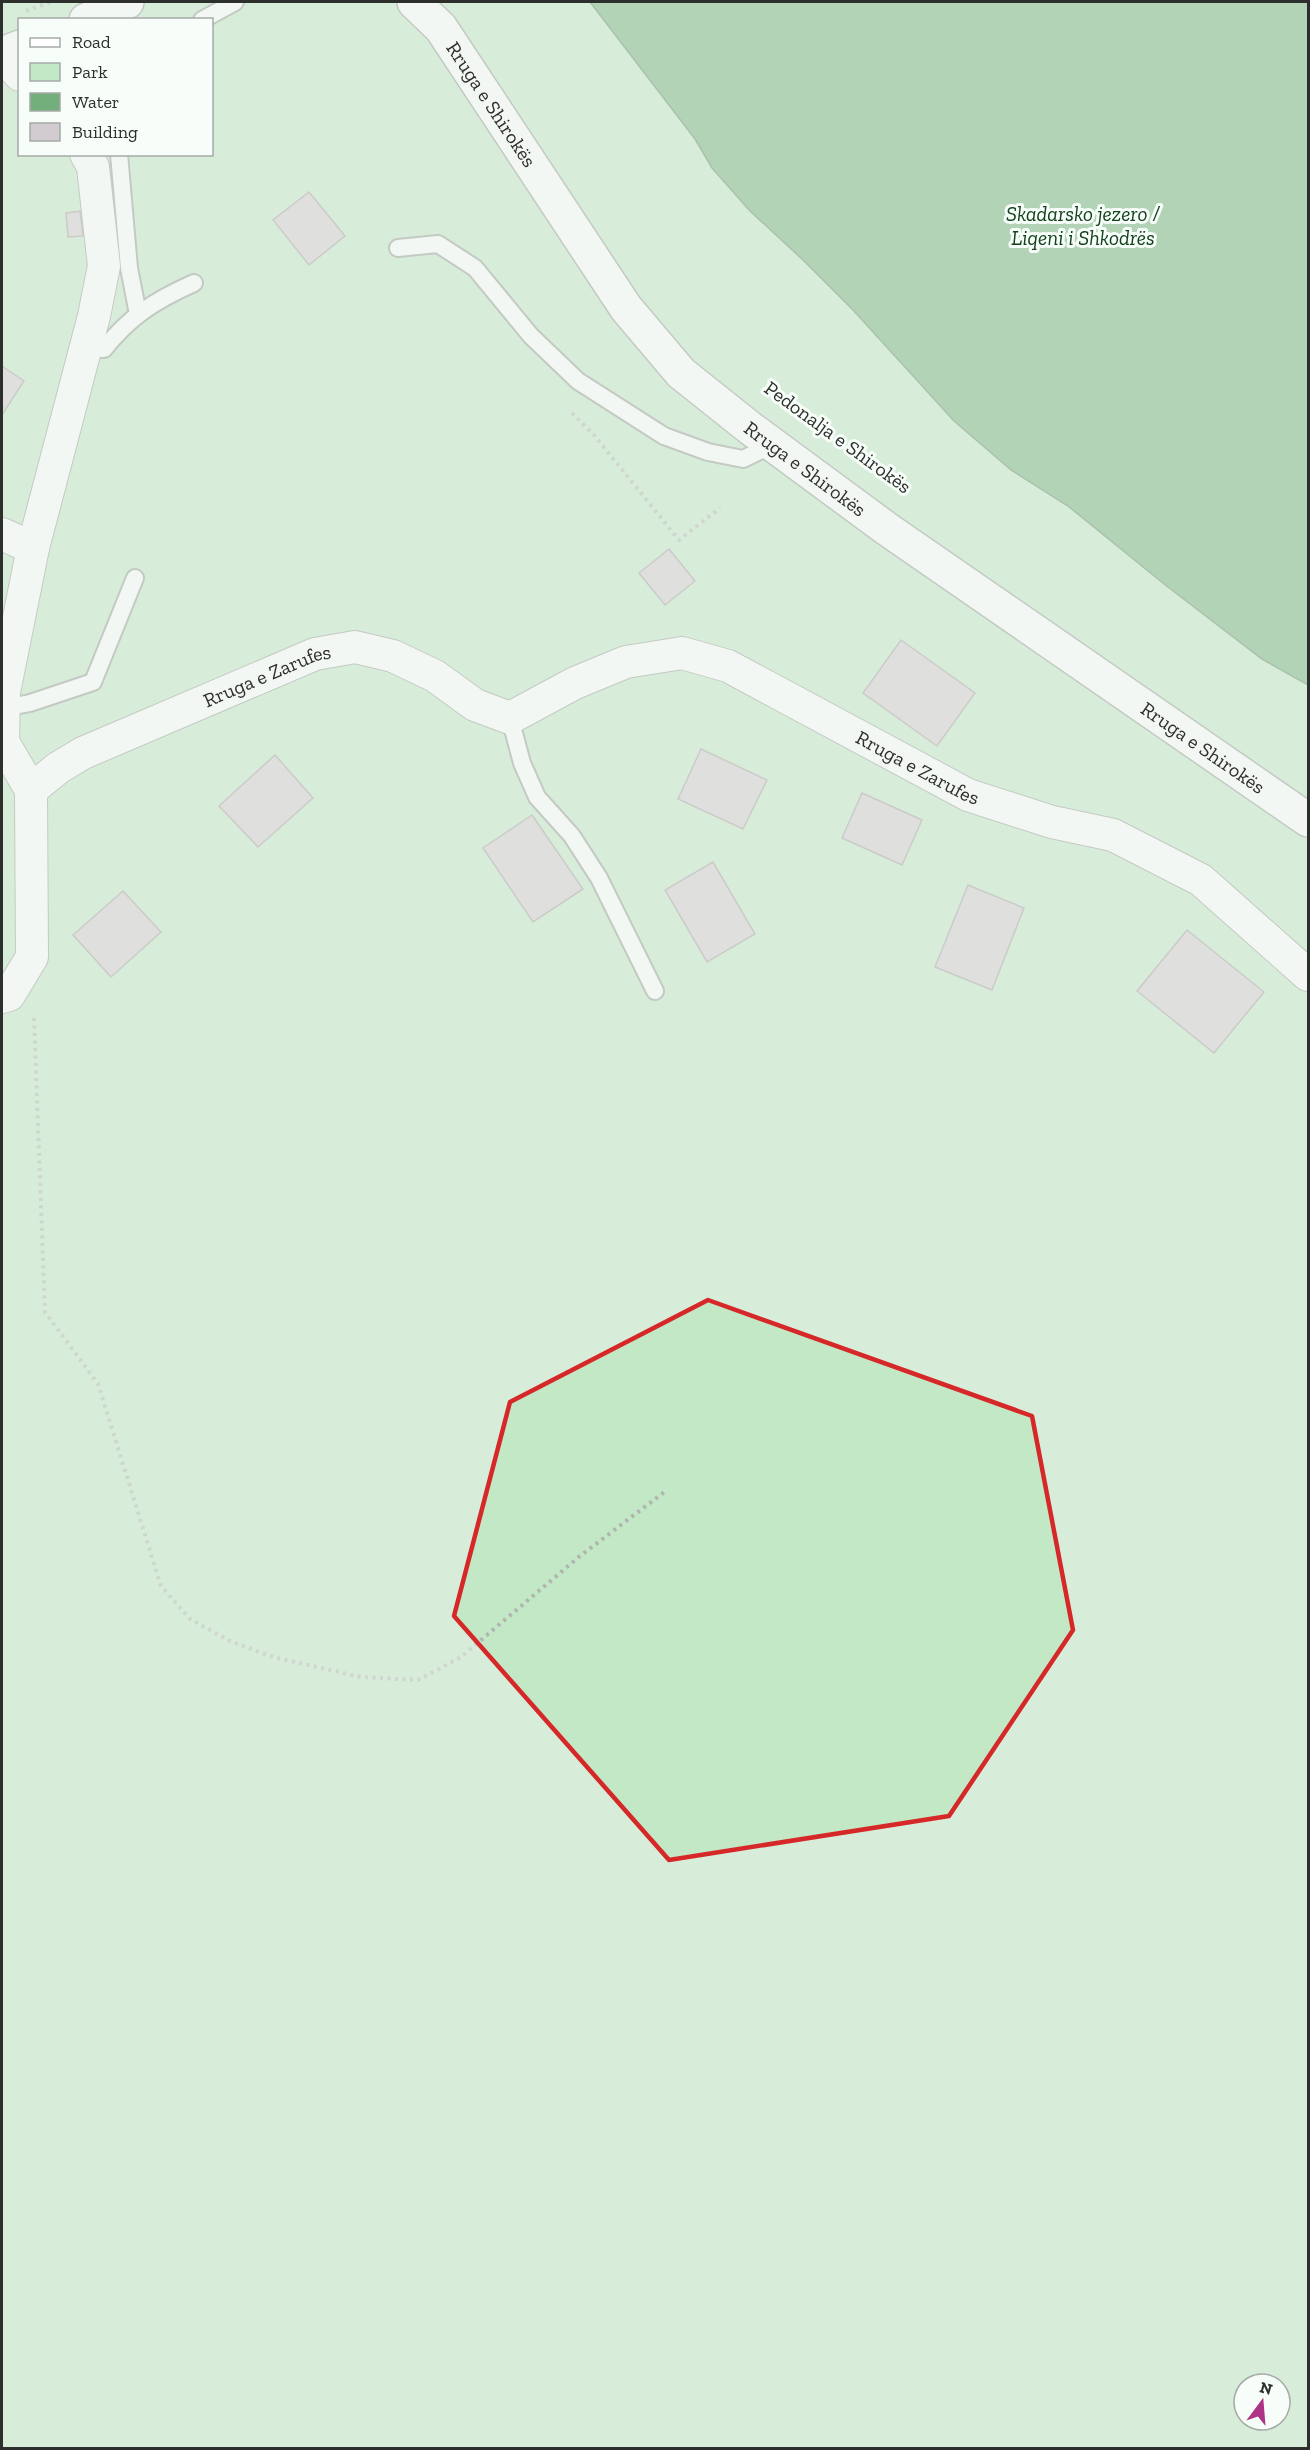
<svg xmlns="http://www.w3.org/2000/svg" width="1310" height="2450" font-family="'Zilla Slab',serif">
<rect width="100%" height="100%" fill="#eaf0ea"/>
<path fill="#c2e8c6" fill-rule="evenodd" d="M2,2H1308V2448H2ZM20,20H212V154H20ZM1244,2384H1280V2420H1244Z"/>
<path fill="#72af7b" stroke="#5d8964" stroke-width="1.5" d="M590,2H1308V685L1262,659L1164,584L1068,506L1011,470L954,421L853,310L803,260L750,211L712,168L695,139Z"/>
<g fill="#d2cbcf" stroke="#a69fa3" stroke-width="1.5">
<path d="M309,192L345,236L309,265L273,220Z"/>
<path d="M80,211L83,236L68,237L66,213Z"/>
<path d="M2,366L24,381L2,415Z"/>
<path d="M669,549L695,581L665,605L639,573Z"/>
<path d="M901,640L975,693L937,746L863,693Z"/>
<path d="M701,749L767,780L743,829L678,799Z"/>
<path d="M275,755L313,798L258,847L219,806Z"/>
<path d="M862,793L922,820L902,865L842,838Z"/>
<path d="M532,815L583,889L533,922L483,848Z"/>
<path d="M713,862L755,934L707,962L665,890Z"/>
<path d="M968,885L1024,908L992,990L935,967Z"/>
<path d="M123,891L161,932L111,977L73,935Z"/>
<path d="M1187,930L1264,992L1214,1053L1137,991Z"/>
</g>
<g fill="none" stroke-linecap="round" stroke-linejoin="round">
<g stroke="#969b96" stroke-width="20">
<g id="lane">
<path d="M202,20L235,2"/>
<path d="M119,154L129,268L138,314"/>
<path d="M398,248L438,244L475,268L531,336L578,381L664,436L708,452L743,459L772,445"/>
<path d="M86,348L104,349C130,316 156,300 194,283"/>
<path d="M4,708L30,703L93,682L135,578"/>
<path d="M510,718L522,763L537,797L572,836L599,878L655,991"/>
</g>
</g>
<g stroke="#969b96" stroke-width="34">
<g id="street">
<path d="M2,55L20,75"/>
<path d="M2,534L33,548"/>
<path id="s1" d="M31,790L58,768L83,753L315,654L355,647L393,656L435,676L475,705L510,718L575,683L626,662L682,653L728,666L968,795L1052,822L1113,835L1201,880L1308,975"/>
<path d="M2,997L9,995L32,957L31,790L3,742L4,692L33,548L94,316L104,266L93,167L86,154"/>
</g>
</g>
<g stroke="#969b96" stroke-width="36">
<g id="secondary">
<path id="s2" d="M414,2L441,28L626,308L681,373L750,428L887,529L1308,820"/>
<path d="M86,20L127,2"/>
<path d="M2,54L20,47"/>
</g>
</g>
<g stroke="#b0b5b0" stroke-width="4" stroke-dasharray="3 4.5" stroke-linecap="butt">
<path d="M26,11L50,2"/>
<path d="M572,413L594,435L679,540L720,508"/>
<path d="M34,1018L45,1312L98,1384L161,1586L190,1619L230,1641L273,1657L361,1677L418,1680L461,1657L580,1556L667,1490"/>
</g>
<use href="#lane" stroke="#fff" stroke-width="16"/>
<use href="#street" stroke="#fff" stroke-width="32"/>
<use href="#secondary" stroke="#fff" stroke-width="33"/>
</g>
<path d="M0 0H1310V2450H0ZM708,1300L1032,1416L1073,1630L949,1816L669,1860L454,1616L510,1402Z" fill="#eaf0ea" fill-opacity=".55" fill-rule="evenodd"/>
<path fill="none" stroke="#d62828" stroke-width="4.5" stroke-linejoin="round" d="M708,1300L1032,1416L1073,1630L949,1816L669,1860L454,1616L510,1402Z"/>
<g text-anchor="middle" stroke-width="6" stroke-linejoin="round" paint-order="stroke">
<g font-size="20" fill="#2d2f2d" stroke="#f7fdf8">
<text dy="7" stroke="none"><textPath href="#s2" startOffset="129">Rruga e Shirokës</textPath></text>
<text transform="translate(838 437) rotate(36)" y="7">Pedonalja e Shirokës</text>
<text dy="7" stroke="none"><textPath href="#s2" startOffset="615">Rruga e Shirokës</textPath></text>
<text dy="7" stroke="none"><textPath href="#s1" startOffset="264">Rruga e Zarufes</textPath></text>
<text dy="7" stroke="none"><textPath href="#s2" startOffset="1101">Rruga e Shirokës</textPath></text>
<text dy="7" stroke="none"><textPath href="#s1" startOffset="978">Rruga e Zarufes</textPath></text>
</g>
<g font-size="21" font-style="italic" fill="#13401e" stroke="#f7fdf8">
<text x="1083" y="221">Skadarsko jezero /<tspan x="1083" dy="24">Liqeni i Shkodrës</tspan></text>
</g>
</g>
<rect width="1310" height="2450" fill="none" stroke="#2d2f2d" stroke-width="6"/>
<rect x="18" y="18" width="195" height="138" fill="#f7fdf8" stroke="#a6aba7" stroke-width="1.5"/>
<rect x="30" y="38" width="30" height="9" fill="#ffffff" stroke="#a6aba7" stroke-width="1.5"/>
<text x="72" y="48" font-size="18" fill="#2d2f2d">Road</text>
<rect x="30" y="63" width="30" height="18" fill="#c2e8c6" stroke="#a6aba7" stroke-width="1.5"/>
<text x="72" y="78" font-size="18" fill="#2d2f2d">Park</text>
<rect x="30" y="93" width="30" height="18" fill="#72af7b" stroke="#a6aba7" stroke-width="1.5"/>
<text x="72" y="108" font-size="18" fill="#2d2f2d">Water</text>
<rect x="30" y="123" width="30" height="18" fill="#d2cbcf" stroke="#a6aba7" stroke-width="1.5"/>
<text x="72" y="138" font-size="18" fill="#2d2f2d">Building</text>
<g transform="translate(1262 2402) rotate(16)"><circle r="28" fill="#f7fdf8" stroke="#a6aba7" stroke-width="1.5"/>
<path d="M0-4.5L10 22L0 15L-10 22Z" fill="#ae3386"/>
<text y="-9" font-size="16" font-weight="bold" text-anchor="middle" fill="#2d2f2d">N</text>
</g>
</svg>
